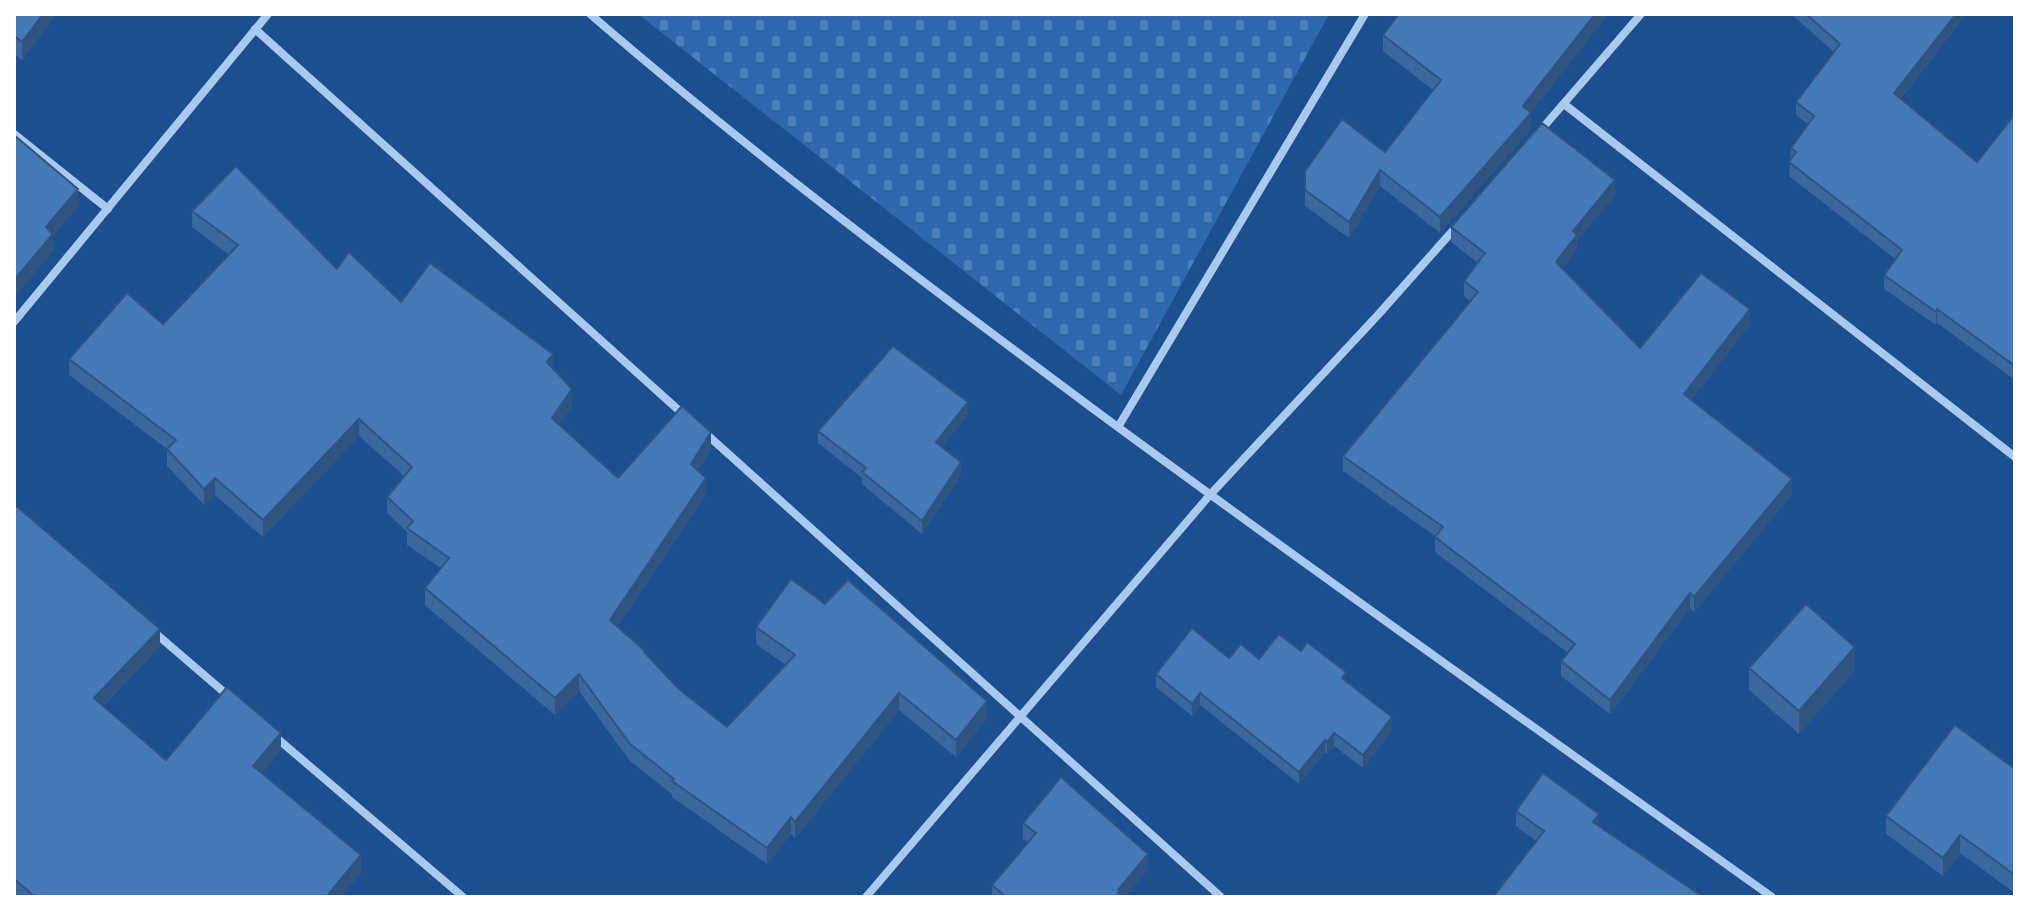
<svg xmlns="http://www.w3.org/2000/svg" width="2029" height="911" font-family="'IBM Plex Sans',sans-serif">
<defs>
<pattern id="cemetery-stones" width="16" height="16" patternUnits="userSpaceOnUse" patternTransform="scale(2)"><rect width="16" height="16" fill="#2e69ad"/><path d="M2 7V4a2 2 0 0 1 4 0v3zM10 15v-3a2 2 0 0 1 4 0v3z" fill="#4d80b9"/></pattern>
</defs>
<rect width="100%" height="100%" fill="#1b4f8f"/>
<path fill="url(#cemetery-stones)" d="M638,14H1329L1121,395Z"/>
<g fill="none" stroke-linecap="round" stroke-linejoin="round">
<g stroke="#a9c9ee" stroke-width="8">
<path d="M590,14C751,153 921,281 1092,408C1317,574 1545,735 1772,897"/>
<path d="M255,29L684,415"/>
<path d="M1564,104L2015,457"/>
<path d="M1540,131L1641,14"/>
<path d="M14,134L108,209"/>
<path d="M14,322L268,14"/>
<path d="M1118,427L1365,14"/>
<path d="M704,432L1221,897"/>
<path d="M154,632L232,699"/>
<path d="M272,734L463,897"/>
<path d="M866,897L1209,496L1377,316L1457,226"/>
</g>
</g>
<g fill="#3a679d">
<path d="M14,14H56L22,60L14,54Z"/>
<path d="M1608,14L1531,112V129L1440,233L1380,186L1349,238L1305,206V171L1385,152L1433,90L1383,51V35Z"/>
<path d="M1791,14H1966L1901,98L1977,162L2015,114V380L1937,323L1936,325L1884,289V275L1895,259L1789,176L1791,148L1808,124L1796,115V102L1834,52Z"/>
<path d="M1615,195L1577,240V249L1562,269L1640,348L1750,324L1691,400L1792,494L1694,612L1690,608L1610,714L1561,676V661L1568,653L1435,552V536L1343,471V456L1471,302L1464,296V281L1478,263L1451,242V227Z"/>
<path d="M192,211L337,269L401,302L553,369L572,406L559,424L618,478L711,449L698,470L706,494L617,626L679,689L727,727L786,665L756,644V627L825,604L987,718L956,757L899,710L795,838L791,834L767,864L672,797V794L630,761L579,691L555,715L425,605V588L441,568L407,545V532L387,513V497L404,476L359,436L263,537L215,495L204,505L167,466V449L69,375V359L163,324L229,255L192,227Z"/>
<path d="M968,414L942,447L961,474L922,534L862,484V478L818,443V431Z"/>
<path d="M14,504L160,646L103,706L166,760L281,750L261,773L361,872L341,897L14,896Z"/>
<path d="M1301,651L1346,681L1392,730L1363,768L1334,746L1327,754L1325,752L1299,784L1200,705L1192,716L1156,687V674L1229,658L1259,659Z"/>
<path d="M1749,668L1855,670L1799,734L1749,690Z"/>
<path d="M2015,769V893L1960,853L1943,876L1886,834V816Z"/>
<path d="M1516,811L1599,814L1536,841L1516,826Z"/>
<path d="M1023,823L1148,869L1125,897H992V885L1028,842L1023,839Z"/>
</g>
<g fill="#305480">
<path d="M43,14H56L22,60V42Z"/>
<path d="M1595,14H1608L1526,119L1531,113V129L1440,233V217L1523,106Z"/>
<path d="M1956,14H1966L1894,106V93Z"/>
<path d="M1380,170V186L1349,238V222Z"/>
<path d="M1615,180V195L1577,240V249L1556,277V262L1573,231Z"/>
<path d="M78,189V207L53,236V252L14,298V280L46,227Z"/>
<path d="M1750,309V324L1684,409V394Z"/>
<path d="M1937,309V323L1936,325V312Z"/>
<path d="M553,354V370L547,362Z"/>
<path d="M572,389V406L552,434V418Z"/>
<path d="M968,402V414L936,455V442Z"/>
<path d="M359,419V436L263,537V520Z"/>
<path d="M711,432V449L691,481V464Z"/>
<path d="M961,462V474L922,534V521Z"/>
<path d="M215,478V495L204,505V489Z"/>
<path d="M706,478V494L610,636V620Z"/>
<path d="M1792,479V494L1694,612V597Z"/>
<path d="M1690,593V608L1610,714V700Z"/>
<path d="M160,629V646L94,715V698Z"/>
<path d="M1855,647V670L1799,734V711Z"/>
<path d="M579,674V691L555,715V698Z"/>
<path d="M899,693V710L795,838V822Z"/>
<path d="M1200,693V705L1192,716V704Z"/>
<path d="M987,701V718L956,757V740Z"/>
<path d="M1392,717V730L1363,768V755Z"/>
<path d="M281,733V750L253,784V766Z"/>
<path d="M1334,733V746L1327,754V742Z"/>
<path d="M1325,740V752L1299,784V772Z"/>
<path d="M1599,814V830L1593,822Z"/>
<path d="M791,817V834L767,864V848Z"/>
<path d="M1960,835V853L1943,876V858Z"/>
<path d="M1148,854V869L1125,897H1116L1118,890Z"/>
<path d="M361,855V872L341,897H326Z"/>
</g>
<g fill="#4478b7" stroke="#305480" stroke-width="2">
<path d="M14,14H43L22,42L14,36Z"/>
<path d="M1399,14H1595L1523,106L1531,113L1440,217L1380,170L1349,222L1305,190V171L1342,119L1385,152L1441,80L1383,35Z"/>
<path d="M1806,14H1956L1894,93L1977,162L2015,114V366L1937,309L1936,312L1884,275L1902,250L1789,162L1796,152L1791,148L1814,116L1796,102L1840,44Z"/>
<path d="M1542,123L1615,180L1573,231L1577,235L1556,262L1640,348L1701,273L1750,309L1684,394L1792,479L1694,597L1690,593L1610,700L1561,661L1575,644L1435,537L1443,527L1343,456L1478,292L1464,281L1485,253L1451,227Z"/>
<path d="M14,135L78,189L46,227L53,234L14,280Z"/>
<path d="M236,166L337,269L349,252L401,302L430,263L553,354L547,362L572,389L552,418L618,478L682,406L711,432L691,464L706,478L610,620L645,651L644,652L679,689L727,727L795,655L756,627L791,579L825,604L848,580L987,701L956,740L899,693L795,822L791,817L767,848L672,781L674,779L630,744L579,674L555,698L425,588L449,558L407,528L413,521L387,497L412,467L359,419L263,520L215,478L204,489L167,449L176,440L69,359L127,293L163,324L238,245L192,211Z"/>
<path d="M893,346L968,402L936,442L961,462L922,521L862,472L866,468L818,431Z"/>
<path d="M14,504L160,629L94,698L166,760L227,687L281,733L253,766L361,855L326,897H35L14,879Z"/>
<path d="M1806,604L1855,647L1799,711L1749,668Z"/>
<path d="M1192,628L1229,658L1241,644L1259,659L1279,634L1301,651L1307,642L1346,672L1342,678L1392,717L1363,755L1334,733L1327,742L1325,740L1299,772L1200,693L1192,704L1156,674Z"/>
<path d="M1955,725L2015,769V875L1960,835L1943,858L1886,816Z"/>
<path d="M1543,773L1599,814L1593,822L1703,897H1493L1544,831L1516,811Z"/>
<path d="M1061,777L1148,854L1118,890L1120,892L1116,897H1006L992,885L1036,833L1023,823Z"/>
</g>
<rect width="2029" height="911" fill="none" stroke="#ffffff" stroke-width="32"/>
</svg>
